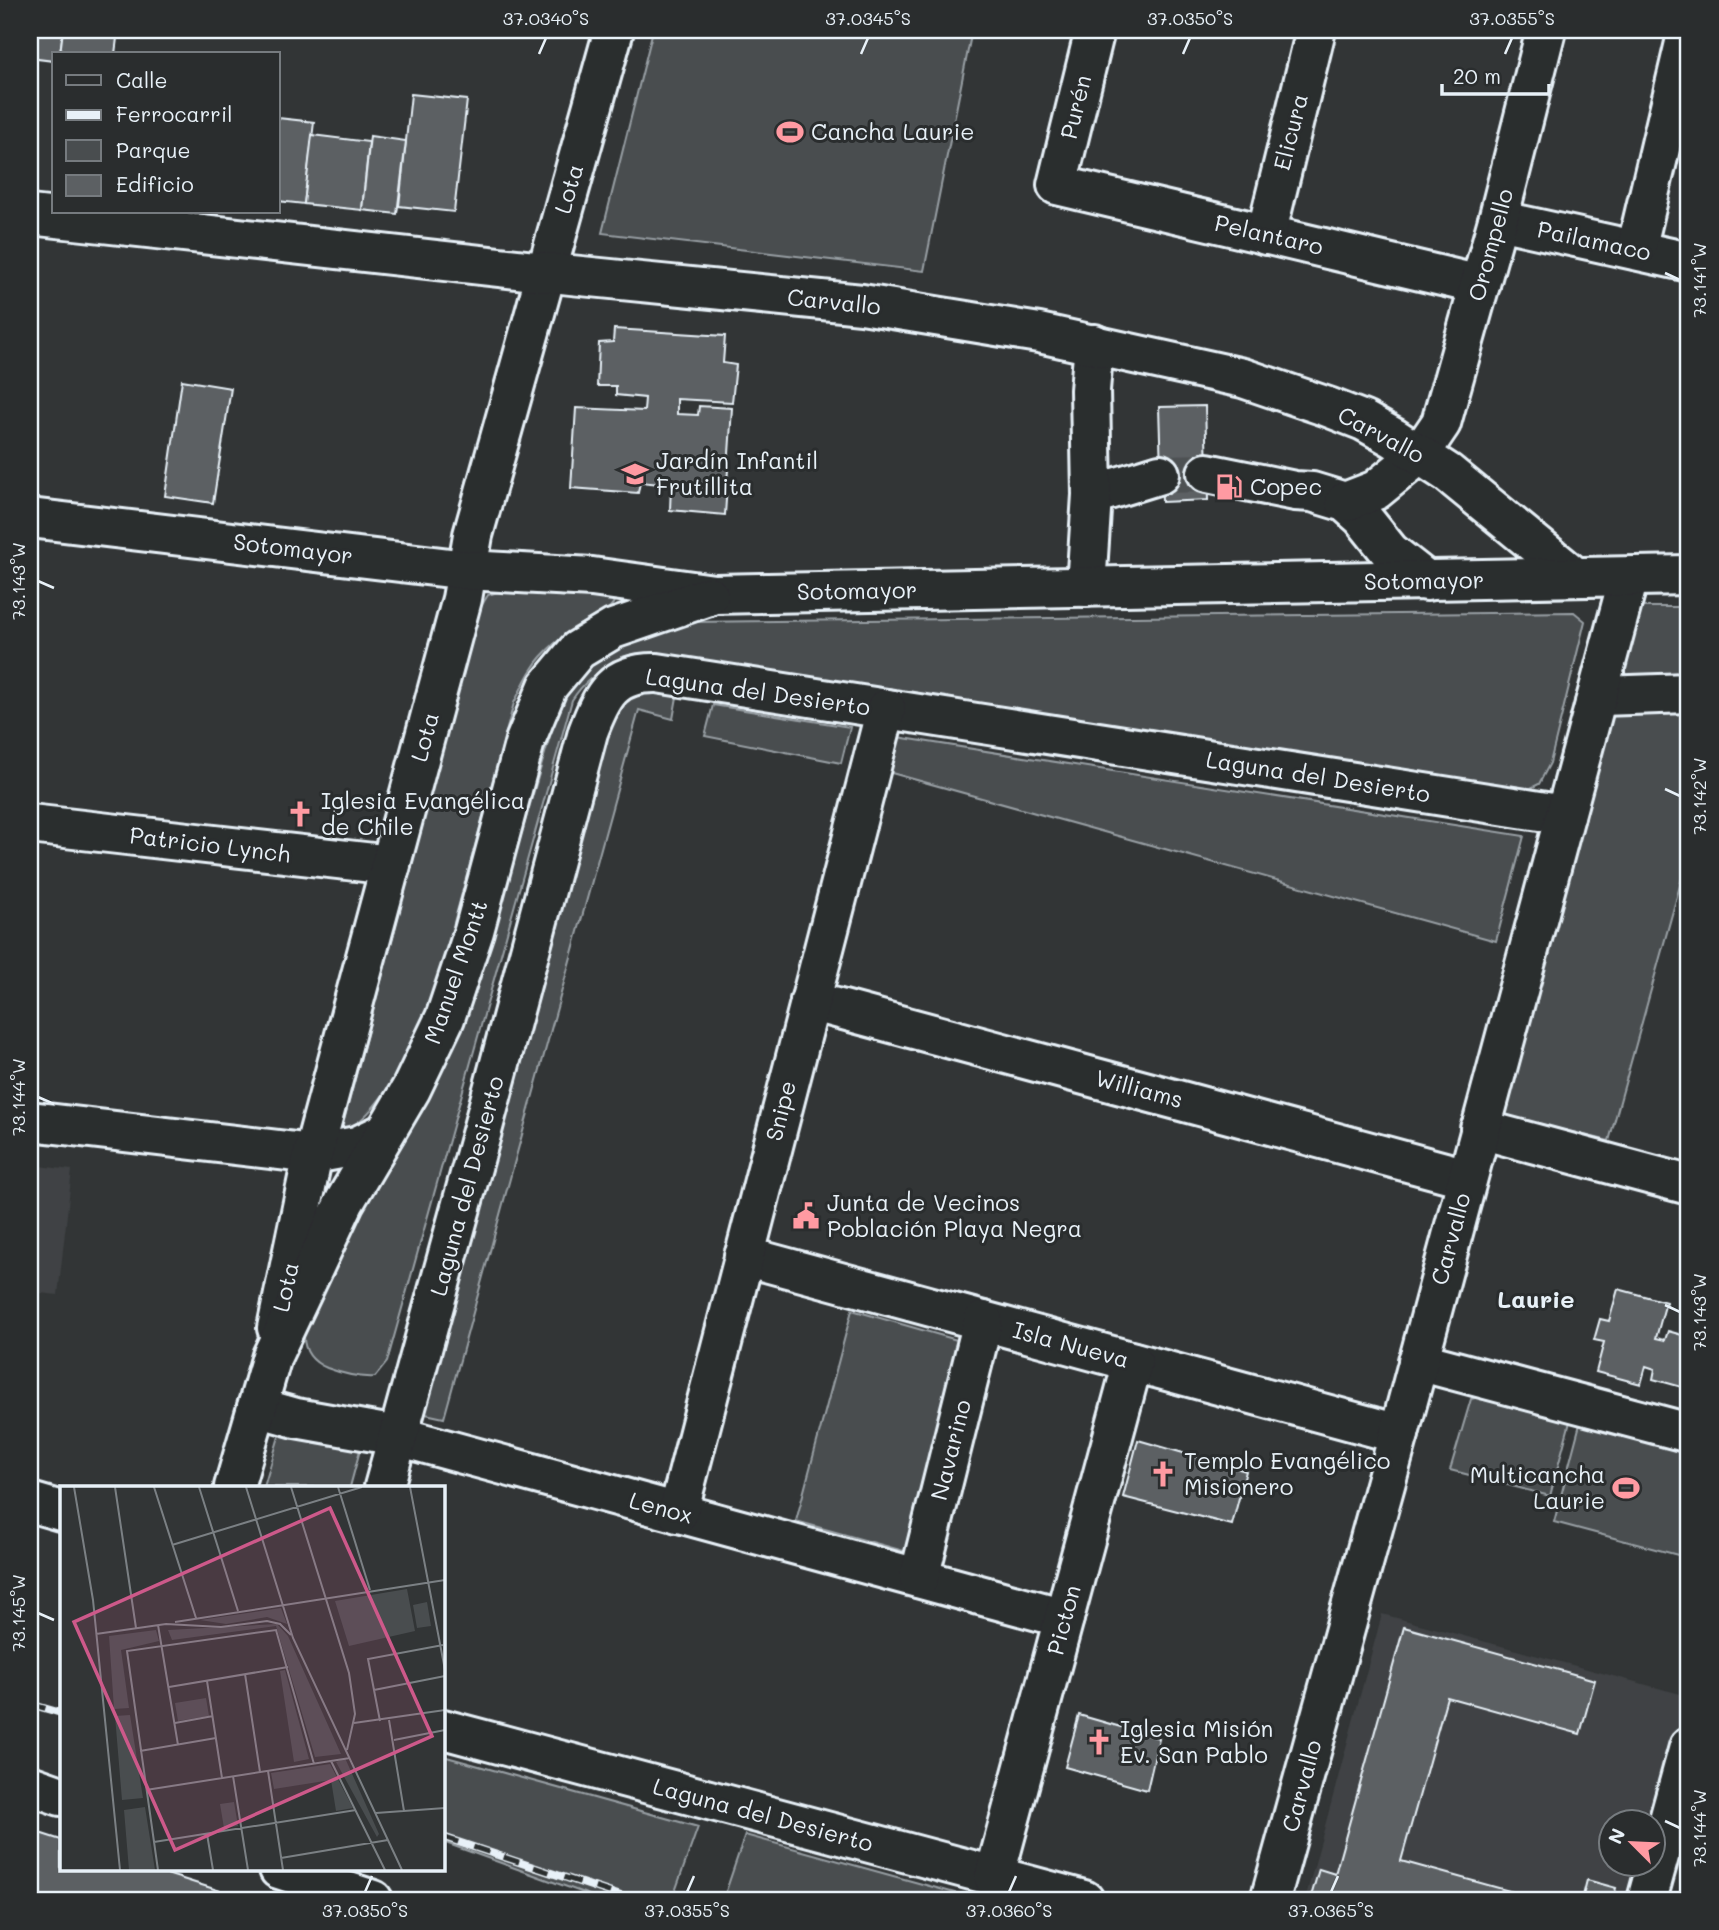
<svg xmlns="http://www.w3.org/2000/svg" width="1719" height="1930" font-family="Mali,sans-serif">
<rect width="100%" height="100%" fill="#323536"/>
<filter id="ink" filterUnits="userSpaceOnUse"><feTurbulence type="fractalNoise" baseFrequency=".0143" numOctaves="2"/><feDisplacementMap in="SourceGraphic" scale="14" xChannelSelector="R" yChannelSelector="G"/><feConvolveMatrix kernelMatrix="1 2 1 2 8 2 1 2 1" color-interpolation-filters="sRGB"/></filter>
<g filter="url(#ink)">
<g fill="#3f4244">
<path d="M30,1165L72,1170L58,1295L30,1292Z"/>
<path d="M1382,1614L1688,1696L1653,1822H1610V1864H1641L1631,1900H1305Z"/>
</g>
<g fill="#494d4f" stroke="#989fa4" stroke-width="2">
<path d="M653,30H972L924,271L602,233Z"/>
<path d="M501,591L612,595L615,598C613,612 592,616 581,624C563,636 544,650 532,669C525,679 520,692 514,703L438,981C419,1029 392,1103 347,1130L342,1128L480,608L488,595Z"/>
<path d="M1617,607H1689V672L1614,676Z"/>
<path d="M1574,612L1585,621L1550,763L1539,784L1527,790L613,665C594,674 583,683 572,700L387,1362L375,1377C358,1378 343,1374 327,1368C287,1351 309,1313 320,1282L449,1048L477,985L563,692L587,658L691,622Z"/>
<path d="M641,690L677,697L673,719L639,710L444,1418L421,1413L614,706Z"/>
<path d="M1689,699V853L1609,1141L1505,1116L1612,717L1622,704Z"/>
<path d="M713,705L850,727L841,763L705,736Z"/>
<path d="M897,737L1524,836L1496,941L888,772Z"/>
<path d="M852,1310L971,1344L918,1555L796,1521Z"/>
<path d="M1482,1396L1571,1418L1550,1496L1450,1470L1471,1399Z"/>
<path d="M1580,1424L1689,1453V1558L1554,1522Z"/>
<path d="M280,1433L357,1444L360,1450L350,1487H264Z"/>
<path d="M443,1756L698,1827L672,1900H603L443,1842Z"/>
<path d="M745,1835L980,1900H723Z"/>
</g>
<g fill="#5c6063" stroke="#e8f1f8" stroke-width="2">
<path d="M30,30H63L60,54H54V61L30,58Z"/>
<path d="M63,30H118L115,54H60Z"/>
<path d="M411,94L467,100L454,212L399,206Z"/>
<path d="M278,118L314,122L304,204L278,201Z"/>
<path d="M312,135L369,142L362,210L304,204Z"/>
<path d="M370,136L406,141L397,214L362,210Z"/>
<path d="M614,329L725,336L723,363L736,365L732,402L677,399V414L698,415L699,406L732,408L725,515L670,510L671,485L640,482L638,493L571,488L576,408L644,411L645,398L616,395V386H597L599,343L613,342Z"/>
<path d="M182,380L231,388L213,503L165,496Z"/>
<path d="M1205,406L1208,500L1162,502L1159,407Z"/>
<path d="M1618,1289L1666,1302L1656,1338L1665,1340L1668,1331L1689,1337V1389L1653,1379L1655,1369L1646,1366L1641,1384L1596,1372L1604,1342L1594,1340L1600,1319L1609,1321Z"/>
<path d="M1138,1440L1246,1471L1232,1525L1123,1497Z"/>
<path d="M1404,1627L1595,1680L1580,1734L1447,1697L1401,1861L1542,1900H1310L1319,1869L1335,1874Z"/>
<path d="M1079,1715L1159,1738L1147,1790L1065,1767Z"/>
<path d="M30,1830L61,1840V1869H151L249,1900H30Z"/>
<path d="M1587,1880L1616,1888L1613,1900H1582Z"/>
</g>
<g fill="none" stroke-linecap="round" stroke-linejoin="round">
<path stroke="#4d5153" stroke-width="38" stroke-dasharray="38 19" stroke-linecap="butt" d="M1160,474L1207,473"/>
<g stroke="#e8f1f8" stroke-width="44">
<g id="minor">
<path d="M1095,30L1057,185L1480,285"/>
<path d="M1498,220L1689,262"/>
<path d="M1266,235L1316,30"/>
<path d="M1636,250L1688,30"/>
<path d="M1207,473L1295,491L1312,492L1345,502L1362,517L1390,552L1427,581"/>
<path d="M1092,495L1160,474"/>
<path d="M1345,502L1376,490L1420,454L1441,423L1498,220L1546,30"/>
<path d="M1086,587L1092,495L1090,390L1094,344"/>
<path d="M1595,703L1601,696L1689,693"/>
<path d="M30,824L391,865"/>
<path d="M810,1001L1467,1178"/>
<path d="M30,1121L313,1154L357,1146L384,1133"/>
<path d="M1480,1129L1689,1185"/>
<path d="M744,1256L1399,1434"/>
<path d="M277,1328L313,1154L462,599L473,535L614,30"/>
<path d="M1418,1361L1689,1433"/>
<path d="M257,1407L296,1418L397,1436L1064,1618"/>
<path d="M384,1487L482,1131L588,732C602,695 613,672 657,673L1565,815"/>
<path d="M678,1513L886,709"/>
<path d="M919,1578L983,1321"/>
<path d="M443,1729L1084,1900"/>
<path d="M994,1878L1133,1362"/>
<path d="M1270,1900L1399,1434L1629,577"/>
<path d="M1647,1900L1689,1747"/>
</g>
</g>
<g stroke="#e8f1f8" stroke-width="44">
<g id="major">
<path d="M30,215L571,275L862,304L1039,333L1243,378L1328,407L1364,421L1394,438L1448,473L1575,577"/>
<path d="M30,518L467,570L592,577L714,594L1689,575"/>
<path d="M234,1487L272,1356L345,1201L411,1089L445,1018L474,931L525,741L548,686L578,650L613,629L709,596"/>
<path d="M30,1502L61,1511"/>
<path d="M30,1785L61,1796"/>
<path d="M279,1869L373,1900"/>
</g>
</g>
<use href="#minor" stroke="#2a2d2e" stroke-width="38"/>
<use href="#major" stroke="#2a2d2e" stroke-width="38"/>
<g stroke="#e8f1f8" stroke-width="8">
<g id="rail">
<path d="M30,1704L61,1713"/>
<path d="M443,1837L633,1900"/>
</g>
</g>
<use href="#rail" stroke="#2a2d2e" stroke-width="5" stroke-dasharray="16" stroke-linecap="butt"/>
</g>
</g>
<path fill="none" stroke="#e8f1f8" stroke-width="2.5" d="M539,54L546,38M861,54L868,38M1183,54L1190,38M1505,54L1512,38M1665,273L1680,280M38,581L54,588M1665,789L1680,796M38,1097L54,1104M1665,1305L1680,1312M38,1613L54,1620M1665,1821L1680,1828M365,1892L372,1876M687,1892L694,1876M1009,1892L1016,1876M1331,1892L1338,1876"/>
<defs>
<g id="stadium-bare" transform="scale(2.1)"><path d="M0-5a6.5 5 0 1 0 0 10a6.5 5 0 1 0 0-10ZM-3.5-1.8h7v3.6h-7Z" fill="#ff9aa2" stroke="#2a2d2e" stroke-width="2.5" paint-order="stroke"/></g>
<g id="school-bare" transform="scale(2.1)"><path d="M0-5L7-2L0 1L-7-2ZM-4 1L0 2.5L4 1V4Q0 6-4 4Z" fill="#ff9aa2" stroke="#2a2d2e" stroke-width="2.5" paint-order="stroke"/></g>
<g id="fuel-bare" transform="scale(2.1)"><path d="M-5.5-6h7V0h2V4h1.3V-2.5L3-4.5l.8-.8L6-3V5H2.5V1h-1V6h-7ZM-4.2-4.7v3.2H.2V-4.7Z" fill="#ff9aa2" stroke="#2a2d2e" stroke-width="2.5" paint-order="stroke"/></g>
<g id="church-bare" transform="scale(2.1)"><path d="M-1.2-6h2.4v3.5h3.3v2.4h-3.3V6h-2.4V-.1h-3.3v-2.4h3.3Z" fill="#ff9aa2" stroke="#2a2d2e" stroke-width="2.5" paint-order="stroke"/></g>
<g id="civic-bare" transform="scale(2.1)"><path d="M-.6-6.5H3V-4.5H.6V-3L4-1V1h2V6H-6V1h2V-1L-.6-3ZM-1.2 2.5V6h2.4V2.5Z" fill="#ff9aa2" stroke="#2a2d2e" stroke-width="2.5" paint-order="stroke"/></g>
</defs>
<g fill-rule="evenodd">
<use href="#stadium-bare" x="790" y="132"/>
<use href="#school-bare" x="635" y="474"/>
<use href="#fuel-bare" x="1229" y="487"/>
<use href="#church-bare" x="300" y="814"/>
<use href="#civic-bare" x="806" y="1216"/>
<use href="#church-bare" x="1163" y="1474"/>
<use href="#stadium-bare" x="1626" y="1488"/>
<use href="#church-bare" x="1099" y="1742"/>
</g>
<g text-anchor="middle" stroke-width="6" stroke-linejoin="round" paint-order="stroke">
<g font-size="23" fill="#e8f1f8" stroke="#2a2d2e">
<text transform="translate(1076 107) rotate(-76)" y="8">Purén</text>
<text transform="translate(1291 132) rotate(-76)" y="8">Elicura</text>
<text transform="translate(569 189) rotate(-74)" y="8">Lota</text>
<text transform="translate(1269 235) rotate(13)" y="8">Pelantaro</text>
<text transform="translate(1594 241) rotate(12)" y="8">Pailamaco</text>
<text transform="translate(1491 245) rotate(-75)" y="8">Orompello</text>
<text transform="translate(834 302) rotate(6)" y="8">Carvallo</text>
<text transform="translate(1381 435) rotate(28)" y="8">Carvallo</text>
<text transform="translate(293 549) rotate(7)" y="8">Sotomayor</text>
<text transform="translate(1424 581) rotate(-1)" y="8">Sotomayor</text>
<text transform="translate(857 591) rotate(-1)" y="8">Sotomayor</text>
<text transform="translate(758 692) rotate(8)" y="8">Laguna del Desierto</text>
<text transform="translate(425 737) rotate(-75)" y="8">Lota</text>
<text transform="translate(1318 777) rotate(9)" y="8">Laguna del Desierto</text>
<text transform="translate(210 845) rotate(7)" y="8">Patricio Lynch</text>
<text transform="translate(456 972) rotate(-71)" y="8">Manuel Montt</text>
<text transform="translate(1139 1089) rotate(15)" y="8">Williams</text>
<text transform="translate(781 1111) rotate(-76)" y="8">Snipe</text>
<text transform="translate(467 1186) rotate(-75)" y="8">Laguna del Desierto</text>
<text transform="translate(1451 1239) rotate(-75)" y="8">Carvallo</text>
<text transform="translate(286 1287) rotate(-78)" y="8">Lota</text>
<text transform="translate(1071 1345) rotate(15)" y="8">Isla Nueva</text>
<text transform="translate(951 1450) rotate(-76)" y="8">Navarino</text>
<text transform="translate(661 1508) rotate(15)" y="8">Lenox</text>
<text transform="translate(1064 1620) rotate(-75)" y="8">Picton</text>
<text transform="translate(1302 1786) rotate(-75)" y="8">Carvallo</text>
<text transform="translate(763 1815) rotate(15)" y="8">Laguna del Desierto</text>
</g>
<g font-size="23" fill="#e8f1f8" stroke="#2a2d2e" text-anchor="start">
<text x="811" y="140">Cancha Laurie</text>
<text x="656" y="469">Jardín Infantil<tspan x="656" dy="26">Frutillita</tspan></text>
<text x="1250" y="495">Copec</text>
<text x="321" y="809">Iglesia Evangélica<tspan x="321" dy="26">de Chile</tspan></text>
<text x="827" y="1211">Junta de Vecinos<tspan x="827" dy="26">Población Playa Negra</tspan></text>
<text x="1184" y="1469">Templo Evangélico<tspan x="1184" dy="26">Misionero</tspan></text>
<text x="1605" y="1483" text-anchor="end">Multicancha<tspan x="1605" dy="26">Laurie</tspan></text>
<text x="1120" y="1737">Iglesia Misión<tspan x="1120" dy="26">Ev. San Pablo</tspan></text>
</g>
<g font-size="24" font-weight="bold" fill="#e8f1f8" stroke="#2a2d2e">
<text x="1536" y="1308">Laurie</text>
</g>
</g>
<g transform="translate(60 1486)">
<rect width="385" height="385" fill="#323536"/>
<path d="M347,103L355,145L289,160L275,115ZM367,116L371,140L357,142L353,119ZM221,122L227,138L207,131L166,138L140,134ZM217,138L228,150L281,268L255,271L216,140L112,154L108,144ZM96,144L99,155L61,164L69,222L54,223L49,150ZM225,184L249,273L234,276L220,185ZM146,212L149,230L118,235L115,217ZM70,229L83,312L62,314L55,230ZM285,272L319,348L317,351L276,276ZM270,278L293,322L276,325L271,294L214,303L211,287ZM174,316L178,340L164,342L160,318ZM85,321L95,384H69L64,324Z" fill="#494d4f"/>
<path fill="none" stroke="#7b8084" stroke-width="2" d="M14,1L33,114L60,384M55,1L76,142M94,1L136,132M139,1L178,125M186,1L233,152L342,384M231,1L289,187L295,228L287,264M278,1L310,104M350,1L385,184M112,59L302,1M115,136L385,94M98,139L118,259M36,148L106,138L161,141L207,135L220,138L231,149M185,188L200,286M147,195L162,292M109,201L228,181M314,204L385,190M329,234L344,325M320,235L308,173L383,159M115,237L153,230M294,237L385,224M334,254L385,244M80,265L156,252M271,275L325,384M208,285L223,384M173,290L188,384M86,304L290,272M316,327L385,322M147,348L153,384M94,356L296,324M221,372L328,354M98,384L67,165L216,144L254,278"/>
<path fill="#cd598a" fill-opacity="0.15" stroke="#cd598a" stroke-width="3.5" d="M270,22L372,250L115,364L14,136Z"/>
<rect width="385" height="385" fill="none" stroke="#e8f1f8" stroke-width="3.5"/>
</g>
<rect width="1719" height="1930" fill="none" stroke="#2a2d2e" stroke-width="77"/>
<rect x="52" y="52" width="228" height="161" fill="#2a2d2e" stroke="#767b7f" stroke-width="2"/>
<rect x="66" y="75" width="35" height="10" fill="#2a2d2e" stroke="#767b7f" stroke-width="2"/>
<text x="116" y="88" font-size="21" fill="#e8f1f8">Calle</text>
<rect x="66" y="110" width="35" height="10" fill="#e8f1f8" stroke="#767b7f" stroke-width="2"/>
<text x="116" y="122" font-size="21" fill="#e8f1f8">Ferrocarril</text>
<rect x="66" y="140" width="35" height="21" fill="#494d4f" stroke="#767b7f" stroke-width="2"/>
<text x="116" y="158" font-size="21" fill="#e8f1f8">Parque</text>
<rect x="66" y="175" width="35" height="21" fill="#5c6063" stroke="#767b7f" stroke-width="2"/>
<text x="116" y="192" font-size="21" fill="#e8f1f8">Edificio</text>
<g transform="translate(1632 1843) rotate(294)"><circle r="33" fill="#2a2d2e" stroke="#767b7f" stroke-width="2"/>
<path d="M0-5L12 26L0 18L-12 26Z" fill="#ff9aa2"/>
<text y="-10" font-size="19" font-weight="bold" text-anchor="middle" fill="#e8f1f8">N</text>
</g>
<path d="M1442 84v10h107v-10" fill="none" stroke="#e8f1f8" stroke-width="3.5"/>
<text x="1453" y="84" font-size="21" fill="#e8f1f8" stroke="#2a2d2e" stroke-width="5" paint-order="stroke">20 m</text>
<rect x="38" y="38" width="1642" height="1854" fill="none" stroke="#e8f1f8" stroke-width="2.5"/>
<g font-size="18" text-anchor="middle" fill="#e8f1f8">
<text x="546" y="25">37.0340°S</text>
<text x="868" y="25">37.0345°S</text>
<text x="1190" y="25">37.0350°S</text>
<text x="1512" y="25">37.0355°S</text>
<text transform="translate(1700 280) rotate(-90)" y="6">73.141°W</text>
<text transform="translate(19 581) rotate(-90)" y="6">73.143°W</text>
<text transform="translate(1700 796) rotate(-90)" y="6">73.142°W</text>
<text transform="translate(19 1097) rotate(-90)" y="6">73.144°W</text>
<text transform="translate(1700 1312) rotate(-90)" y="6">73.143°W</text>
<text transform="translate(19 1613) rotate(-90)" y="6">73.145°W</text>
<text transform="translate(1700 1828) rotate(-90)" y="6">73.144°W</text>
<text x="365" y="1917">37.0350°S</text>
<text x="687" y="1917">37.0355°S</text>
<text x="1009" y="1917">37.0360°S</text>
<text x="1331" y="1917">37.0365°S</text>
</g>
</svg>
